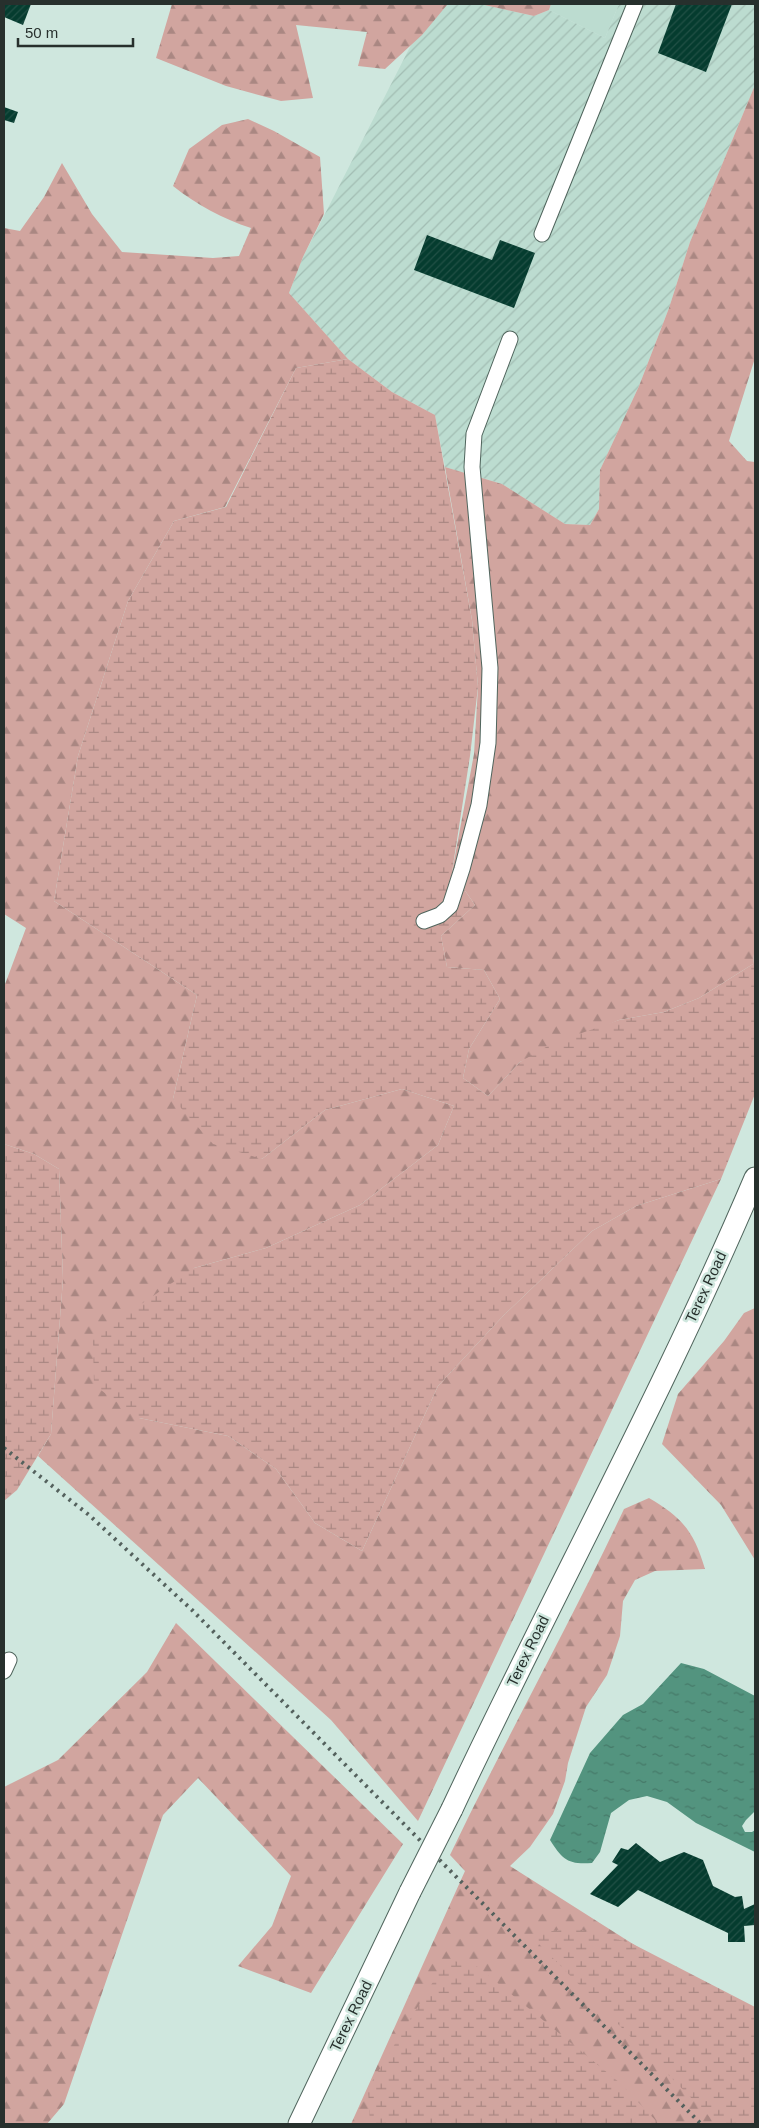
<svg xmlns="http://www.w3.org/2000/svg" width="759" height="2128" font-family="Arial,sans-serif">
<defs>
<pattern id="industrial-furrows" width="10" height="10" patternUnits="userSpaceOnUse" patternTransform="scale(1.25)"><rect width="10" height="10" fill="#bcdcd0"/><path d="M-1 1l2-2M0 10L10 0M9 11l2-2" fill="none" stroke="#a2bdb3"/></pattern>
<pattern id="forest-firs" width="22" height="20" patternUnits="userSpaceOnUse" patternTransform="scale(1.25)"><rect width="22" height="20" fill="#d1a59f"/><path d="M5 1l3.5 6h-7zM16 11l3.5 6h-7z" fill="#aa8782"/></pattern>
<pattern id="wetland-marsh" width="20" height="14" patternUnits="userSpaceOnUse" patternTransform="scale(1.25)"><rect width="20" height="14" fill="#d1a59f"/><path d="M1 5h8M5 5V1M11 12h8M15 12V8" fill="none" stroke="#aa8782"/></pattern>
<pattern id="water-ripples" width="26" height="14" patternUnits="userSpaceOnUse" patternTransform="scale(1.25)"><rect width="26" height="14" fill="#53947f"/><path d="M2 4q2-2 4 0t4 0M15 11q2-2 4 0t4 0" fill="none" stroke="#457968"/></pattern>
<pattern id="building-hatch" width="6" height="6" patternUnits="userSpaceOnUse" patternTransform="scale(1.25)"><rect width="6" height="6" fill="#053c2f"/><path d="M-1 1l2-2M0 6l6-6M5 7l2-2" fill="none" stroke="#215045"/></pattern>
</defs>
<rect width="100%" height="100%" fill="#cfe7de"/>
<path fill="#bcdcd0" d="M551,4H619L605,38L549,10Z"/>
<path fill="url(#industrial-furrows)" d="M480,4L534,16L549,10L605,38L619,4H755V85L690,242L669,308L639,386L600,470L599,509L590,525L565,524L502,484L445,467L435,415L392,392L348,359L289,293L303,257L411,45L447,5Z"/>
<g fill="url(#forest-firs)">
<path d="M172,4H450L447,5L422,35L385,69L358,66L367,32L296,25L313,98L281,101L226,86L156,58Z"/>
<path d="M480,4H551L549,10L534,16Z"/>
<path d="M755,85V358L729,441L747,461L755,462V944L753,964L699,998L664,1012L619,1020L520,1062L488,1096L463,1078L469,1049L500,999L484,970L447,967L441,936L475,905L452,872L474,754L478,687L472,620L445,467L502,484L565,524L590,525L599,509L600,470L639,386L669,308L690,242Z"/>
<path d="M248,119L274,131L320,157L324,214L303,257L289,293L348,359L296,368L225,507L174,521L128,601L78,756L54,901L197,995L173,1099L262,1159L325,1110L402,1089L454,1106L438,1145L360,1205L266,1248L194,1268L139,1418L228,1436L276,1469L315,1523L362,1551L438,1386L504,1315L592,1231L636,1206L721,1179L418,1821L331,1720L38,1456L51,1434L63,1279L59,1169L34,1154L4,1144V987L26,928L4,914V228L20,231L44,197L62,163L92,214L122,252L213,258L239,256L251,228C223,219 197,205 173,186L189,149L222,125Z"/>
<path d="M755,1308V1560L721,1505L662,1444L678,1394L724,1341L744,1313Z"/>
<path d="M649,1498C683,1518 694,1532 705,1569L655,1571L635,1580L623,1601L620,1636L607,1675L586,1707L568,1763L565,1781L553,1814L530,1847L510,1866L748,2017L755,2124H351L465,1871L450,1855C506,1738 569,1626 624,1509Z"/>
<path d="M176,1623L403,1844L311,1993L238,1966L272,1926L291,1876L198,1778L163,1815L64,2104L47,2124H4V1787L58,1760L147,1672Z"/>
</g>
<g fill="url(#wetland-marsh)">
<path d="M348,359L392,392L435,415L472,620L478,687L470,756L452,872L475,905L441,936L447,967L484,970L500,999L469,1049L463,1078L488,1096L520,1062L553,1043L619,1020L664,1012L699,998L753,964L755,944V1094L721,1179L636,1206L592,1231L504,1315L438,1386L362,1551L315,1523L276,1469L228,1436L139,1418L94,1385L93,1337L194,1268L266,1248L360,1205L438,1145L454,1106L402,1089L325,1110L262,1159L213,1144L173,1099L197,995L54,901L78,756L128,601L174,521L226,507L296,368Z"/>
<path d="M4,1144L34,1154L59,1169L63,1279L51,1434L17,1490L4,1501Z"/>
<path d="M570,1927L631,1943L755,2007V2124H717L531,1936Z"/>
<path d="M447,1959L478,1967L620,2083L659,2124H370L368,2088Z"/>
</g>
<path fill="url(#water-ripples)" d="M681,1663L704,1669L755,1696V1811L746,1820L742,1826L745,1832H752L755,1830V1852L696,1823L667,1802L647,1796L629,1800L611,1813L600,1852L592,1863C568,1865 562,1859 550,1840L590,1753L623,1715L643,1704Z"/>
<g fill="url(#building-hatch)">
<path d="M4,4H31L23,25L4,17Z"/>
<path d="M676,4H732L706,72L658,53Z"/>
<path d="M4,107L18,112L14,123L4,120Z"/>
<path d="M427,235L492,260L500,240L535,253L514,308L414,270Z"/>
<path d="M636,1843L660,1862L684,1852L703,1860L713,1886L735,1897L742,1896L744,1909L755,1904V1925L744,1926L745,1942H728V1933L638,1890L618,1907L590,1894L618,1865L612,1862L621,1848L628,1850Z"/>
</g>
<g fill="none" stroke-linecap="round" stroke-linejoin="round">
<g stroke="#50655d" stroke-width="17">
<g id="minor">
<path d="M542,234L635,4"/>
<path d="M424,921L440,915L450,906L462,869L479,805L488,743L490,668L472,467L474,434L510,339"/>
<path d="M4,1671L9,1660"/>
</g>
</g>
<g stroke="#50655d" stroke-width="23">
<g id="secondary">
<path d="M452,1809C551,1598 664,1392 755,1178"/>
<path d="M299,2124L410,1892"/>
</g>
</g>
<use href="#minor" stroke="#fff" stroke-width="15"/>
<use href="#secondary" stroke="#fff" stroke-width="21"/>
<path stroke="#54615d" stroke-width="4" stroke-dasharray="2.5 5" stroke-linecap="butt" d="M4,1448L89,1515L192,1610L701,2124"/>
<g stroke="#50655d" stroke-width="23" stroke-linecap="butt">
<path id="secondary-bridge" d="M410,1892L452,1809"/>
</g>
<use href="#secondary-bridge" stroke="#fff" stroke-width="21"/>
</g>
<g text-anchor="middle" stroke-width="5" stroke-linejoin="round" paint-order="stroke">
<g font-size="15" fill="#27302d" stroke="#cfe7de">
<text transform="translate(706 1287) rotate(-65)" y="5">Terex Road</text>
<text transform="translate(528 1651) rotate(-64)" y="5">Terex Road</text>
<text transform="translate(351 2016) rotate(-64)" y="5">Terex Road</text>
</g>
</g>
<rect width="759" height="2128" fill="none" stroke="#27302d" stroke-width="10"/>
<path d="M18 38v8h115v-8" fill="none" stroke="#27302d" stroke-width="2.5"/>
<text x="25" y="38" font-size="15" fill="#27302d" stroke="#cfe7de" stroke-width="4" paint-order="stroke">50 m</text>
</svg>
